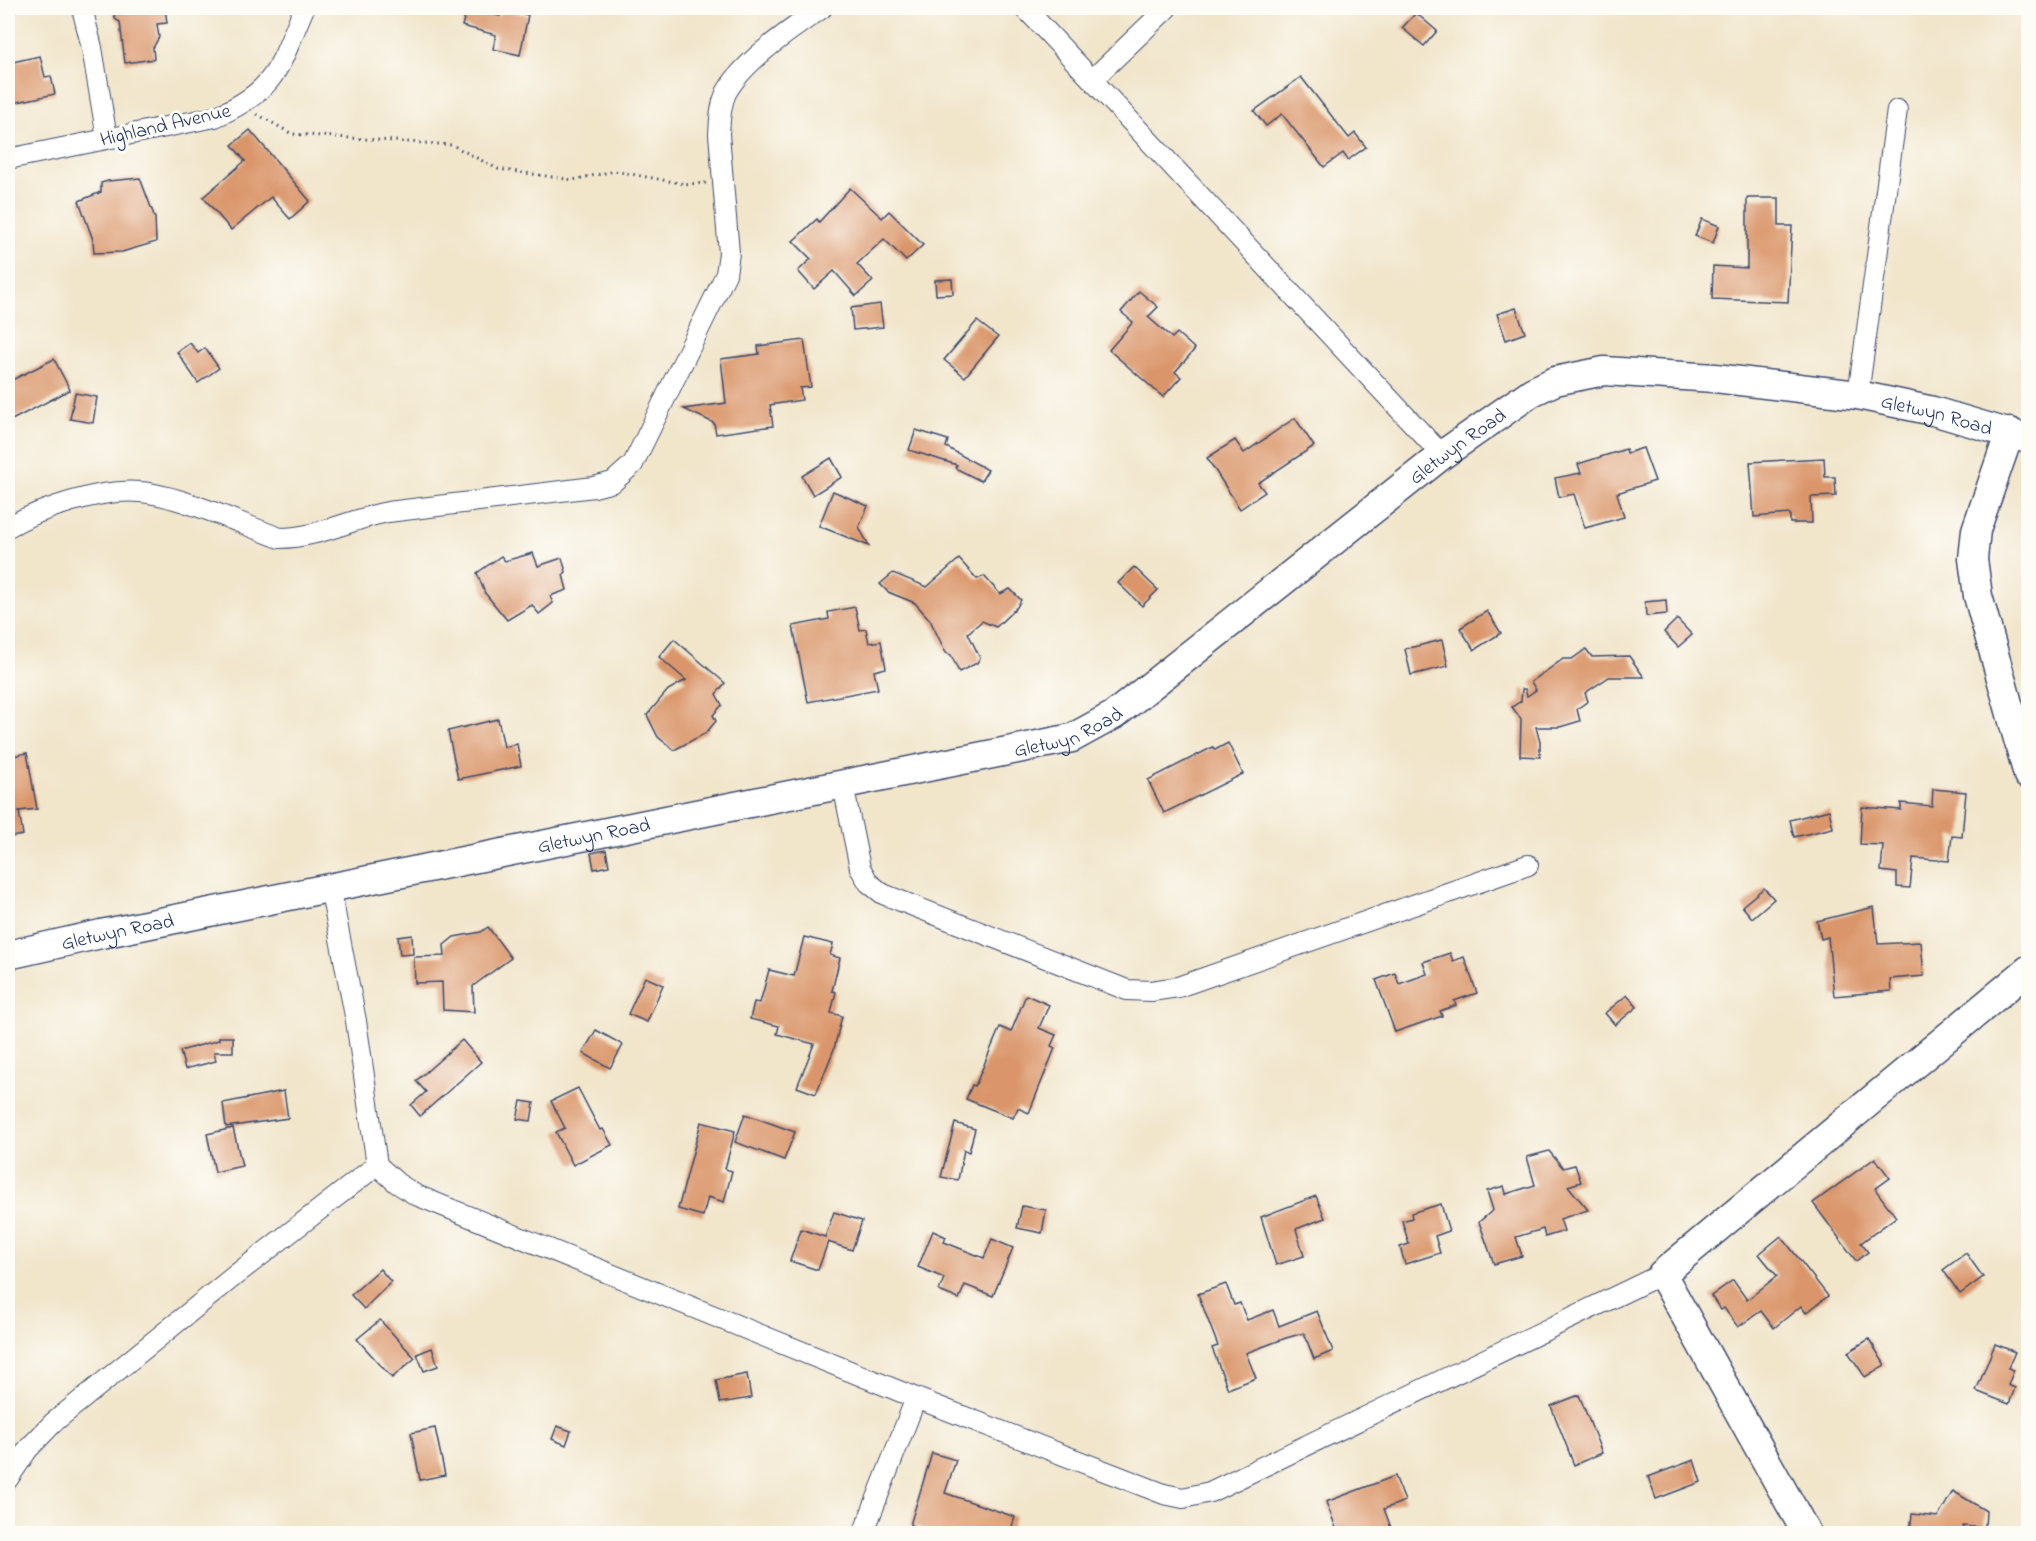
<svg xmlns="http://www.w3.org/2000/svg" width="2036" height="1541" font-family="'Indie Flower',sans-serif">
<rect width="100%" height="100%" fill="#fdfcf7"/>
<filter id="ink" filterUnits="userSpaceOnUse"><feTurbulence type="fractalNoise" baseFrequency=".0167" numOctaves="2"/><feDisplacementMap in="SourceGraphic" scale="12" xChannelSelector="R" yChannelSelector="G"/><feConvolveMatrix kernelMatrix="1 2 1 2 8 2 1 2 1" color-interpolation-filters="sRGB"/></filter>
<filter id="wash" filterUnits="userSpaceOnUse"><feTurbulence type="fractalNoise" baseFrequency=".008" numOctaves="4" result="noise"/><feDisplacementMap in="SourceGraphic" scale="24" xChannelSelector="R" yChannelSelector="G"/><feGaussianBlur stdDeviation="1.35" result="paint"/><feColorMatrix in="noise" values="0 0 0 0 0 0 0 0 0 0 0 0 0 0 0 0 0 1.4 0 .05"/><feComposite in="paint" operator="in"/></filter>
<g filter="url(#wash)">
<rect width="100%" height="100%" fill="#f1e5ca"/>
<g id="blocks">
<g fill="#da966a">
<path d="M113,8H165L167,23L157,24L159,37L153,48L154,59L125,63L120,22L115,19Z"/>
<path d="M467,8L500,16L501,9L528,15L520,55L493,49L496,35L462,26Z"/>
<path d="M1416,13L1437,31L1424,46L1402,28Z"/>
<path d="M40,56L45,77L51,76L55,94L8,104V63Z"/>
<path d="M1301,77L1349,138L1355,133L1366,147L1348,160L1343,153L1324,167L1282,114L1266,126L1254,111Z"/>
<path d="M250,130L310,201L290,219L271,197L231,230L203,197L245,161L232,145Z"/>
<path d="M140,178L155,218L156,242L122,252L94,253L93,240L79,201L101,192V183L108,181Z"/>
<path d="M850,188L882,218L889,211L923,245L906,261L884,239L857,264L873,281L856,296L834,271L814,289L798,271L811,259L793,241L817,219L819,222Z"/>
<path d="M1747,198H1779V226H1792L1788,302L1712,299L1713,266L1747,268Z"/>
<path d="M1702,219L1719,226L1713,243L1695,236Z"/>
<path d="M952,279L953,294L936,295L935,280Z"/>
<path d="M1139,291L1158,307L1148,317L1172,338L1177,333L1195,349L1175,372L1181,377L1163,397L1109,350L1133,322L1121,312Z"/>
<path d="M880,304L883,327L853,330L851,308Z"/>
<path d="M1516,308L1525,333L1506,340L1497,314Z"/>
<path d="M977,321L998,337L965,377L944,360Z"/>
<path d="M804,340L811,387L800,388L802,400L770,405L773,426L716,434L714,423L684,409L726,403L721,359L759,354L758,346Z"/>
<path d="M190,343L198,353L205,348L219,368L198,383L177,352Z"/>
<path d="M54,359L70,390L8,422V382Z"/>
<path d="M75,393L97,397L93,423L70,419Z"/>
<path d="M1295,418L1314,446L1258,483L1265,492L1240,509L1207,458L1235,440L1244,453Z"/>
<path d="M916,430L948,440L946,447L988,470L981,481L955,468L957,465L909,450Z"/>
<path d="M1643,448L1655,481L1617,493L1624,517L1585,528L1574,494L1559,497L1555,478L1581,473L1578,464L1626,449L1627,453Z"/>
<path d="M831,458L842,477L813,495L802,476Z"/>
<path d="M1824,458L1825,477H1835L1836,496L1811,497L1812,523H1790V514L1754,517L1750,462Z"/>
<path d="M833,491L868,506L859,527L869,546L819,526Z"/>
<path d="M533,553L538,566L562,558L566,572L563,575L567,590L550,596L553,603L539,614L532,605L507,620L485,593L477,573L501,556L505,561Z"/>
<path d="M959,559L977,579L984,576L1000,594L1010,589L1021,600L1017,607L996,627L982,621L968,633L980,658L977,663L959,672L951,655L946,653L930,620L915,603L888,592L880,584L893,573L927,587Z"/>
<path d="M1134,567L1158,590L1142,606L1118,583Z"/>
<path d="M1666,600L1667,614L1646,616L1645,602Z"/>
<path d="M855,607L860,630L866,629L869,643L881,641L886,668L874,671L878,689L808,702L793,626L829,619L828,612Z"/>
<path d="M1487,611L1501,633L1474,650L1460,628Z"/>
<path d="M1677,619L1692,635L1678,647L1664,632Z"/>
<path d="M674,639L725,683L716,694L722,705L713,715L716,721L706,733L674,750L658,737L647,715L668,690L686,680L659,657Z"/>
<path d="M1442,640L1448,666L1411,675L1405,649Z"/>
<path d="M1586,649L1592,657L1629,656L1644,677H1609L1585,693L1588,701L1577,709L1580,721L1560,727H1536L1540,742V757L1520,756L1521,719L1512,707L1521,701L1522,689H1525L1527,696L1536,690L1531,682L1563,659H1572Z"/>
<path d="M498,719L504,747L517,744L521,766L458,779L448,731Z"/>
<path d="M1228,743L1243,774L1164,813L1148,780L1213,747L1215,750Z"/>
<path d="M27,753L37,809L19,811L23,835L10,837L8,757Z"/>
<path d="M1933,789L1966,792L1962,837L1952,836L1949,861L1913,858L1910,888L1897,887V873L1881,871L1883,845L1860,844L1862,807L1901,810V803L1932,806Z"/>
<path d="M1829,810L1833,828L1794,837L1790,820Z"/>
<path d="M606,850L609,866L594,869L591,853Z"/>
<path d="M1764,888L1774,899L1752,918L1742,906Z"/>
<path d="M1874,907L1878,944L1921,942L1924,976L1890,979L1891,991L1834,996L1828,937L1821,939L1817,921Z"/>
<path d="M488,927L511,958L473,986L474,1012L443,1010L442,982L415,983L414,957L445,956L444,945L454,937L481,932Z"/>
<path d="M412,935L413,954L400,955L398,937Z"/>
<path d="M804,937L833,944L830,955L840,958L832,991L836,992L831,1013L842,1016L834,1049L816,1094L797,1087L814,1044L777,1034L779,1026L750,1019L754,1002L760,1003L769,970L794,976Z"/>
<path d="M1450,953L1453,961L1464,957L1477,993L1454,1001L1456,1005L1440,1011L1442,1016L1395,1032L1376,980L1395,973L1399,984L1427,974L1423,962Z"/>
<path d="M645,977L663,985L647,1022L628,1014Z"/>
<path d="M1026,995L1049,1005L1039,1028L1056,1035L1051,1046L1055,1048L1029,1113L1018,1108L1013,1118L966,1099L972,1085L975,1086L1000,1027L1011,1032Z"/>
<path d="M1627,995L1637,1007L1615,1025L1605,1013Z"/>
<path d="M596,1030L623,1045L610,1068L583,1053Z"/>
<path d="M219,1037H233V1052H214L216,1061L185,1069L180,1051L219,1040Z"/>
<path d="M462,1040L481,1062L420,1116L411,1105L426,1092L416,1081Z"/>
<path d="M578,1088L600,1130L603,1129L612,1145L573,1165L556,1132L565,1128L551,1101Z"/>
<path d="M284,1091L288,1118L226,1127L223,1103Z"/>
<path d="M521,1101L534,1103L531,1121L517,1119Z"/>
<path d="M745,1114L795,1132L784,1160L735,1142Z"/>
<path d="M701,1122L735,1131L725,1169L732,1171L724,1202L708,1197L703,1216L678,1209Z"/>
<path d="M955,1123L975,1129L969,1152L964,1150L958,1180L941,1177Z"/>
<path d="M233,1128L242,1166L215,1172L207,1134Z"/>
<path d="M1549,1151L1563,1168L1575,1165L1581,1182L1568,1186L1588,1210L1560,1219L1564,1231L1545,1237L1543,1229L1516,1237L1522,1256L1494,1264L1479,1222L1493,1210L1487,1191L1504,1186L1506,1194L1535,1185L1527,1157Z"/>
<path d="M1875,1158L1890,1178L1875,1189L1896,1217L1861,1243L1868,1252L1856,1261L1813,1203Z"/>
<path d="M1316,1196L1325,1218L1296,1229L1304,1256L1276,1265L1261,1217Z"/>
<path d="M1441,1204L1449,1231L1435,1236L1440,1253L1405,1264L1400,1247L1409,1244L1402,1221L1412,1218L1411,1213Z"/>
<path d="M1022,1206L1046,1210L1042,1233L1017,1228Z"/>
<path d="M834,1212L862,1221L852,1250L828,1242L818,1270L790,1261L801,1229L825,1237Z"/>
<path d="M933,1231L946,1237L944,1242L984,1258L992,1239L1013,1248L993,1296L965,1285L959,1299L939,1291L944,1278L918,1267Z"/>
<path d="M1781,1236L1828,1296L1806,1313L1801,1306L1774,1328L1761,1311L1738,1327L1724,1308L1721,1310L1711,1296L1733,1280L1747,1300L1777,1276L1759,1254Z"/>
<path d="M1966,1253L1983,1277L1960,1294L1943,1270Z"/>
<path d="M380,1269L391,1282L364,1309L351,1295Z"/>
<path d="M1226,1284L1234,1305L1240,1303L1247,1320L1273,1310L1279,1326L1317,1311L1333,1351L1314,1359L1304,1333L1286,1338L1246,1353L1256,1378L1228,1389L1212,1348L1218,1346L1198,1294Z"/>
<path d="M380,1320L415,1358L392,1378L357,1339Z"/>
<path d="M1869,1339L1885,1365L1865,1377L1848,1352Z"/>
<path d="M1995,1344L2015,1352L2008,1368L2014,1370L2008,1385L2015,1388L2009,1404L1976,1391Z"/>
<path d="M432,1348L438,1366L424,1371L417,1354Z"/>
<path d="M747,1374L751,1398L720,1403L716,1380Z"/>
<path d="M1579,1395L1602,1453L1574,1465L1551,1406Z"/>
<path d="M557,1426L571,1431L566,1445L552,1439Z"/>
<path d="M435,1428L445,1475L420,1480L411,1433Z"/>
<path d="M932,1453L956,1460L945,1493L1015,1517L1010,1533H925L926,1530L910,1525Z"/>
<path d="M1694,1460L1701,1482L1656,1499L1648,1477Z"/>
<path d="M1395,1476L1405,1501L1384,1509L1393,1533H1338L1326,1502Z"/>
<path d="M1953,1491L1986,1511L1985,1528L1963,1526L1962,1533H1910L1912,1514L1938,1517Z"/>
</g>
</g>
</g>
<g filter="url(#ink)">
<use href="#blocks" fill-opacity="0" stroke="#3b4a6e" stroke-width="1.5"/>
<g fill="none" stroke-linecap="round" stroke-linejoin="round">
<g stroke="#3b4a6e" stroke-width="22">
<g id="street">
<path d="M82,8L92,48L107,138"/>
<path d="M1025,8L1442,455"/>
<path d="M1092,80L1167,8"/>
<path d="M8,159L215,117C278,90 279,66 304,8"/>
<path d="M1858,395L1897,110"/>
<path d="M8,527C40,509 102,488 140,492C179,495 241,524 280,538C317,538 351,519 388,512L594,487L613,482L633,464L726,274L729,253L719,134C720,120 720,106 726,93C744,60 792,29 822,8"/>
<path d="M843,785L860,868L869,883L883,894L1127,990L1151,991L1178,987L1528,865"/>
<path d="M330,887L356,1021L377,1165L397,1183L416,1195L916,1398L1164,1494L1183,1498L1210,1492L1662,1274"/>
<path d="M8,1479L28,1449L54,1422L238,1273L377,1165"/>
<path d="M863,1534L916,1398"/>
</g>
</g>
<g stroke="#3b4a6e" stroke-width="31">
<g id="secondary">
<path d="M2010,432L1976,530L1973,559L1978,596L2028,775"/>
<path id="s1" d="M8,955L101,934L1072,738L1114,715L1442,455L1532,392L1555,381L1604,371L1715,378L1858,395L1933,411L2028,439"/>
<path d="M1807,1534L1662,1274L2028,970"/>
</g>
</g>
<path stroke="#3b4a6e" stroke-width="3" stroke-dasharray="1.5 4.5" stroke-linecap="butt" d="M257,114L292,134L452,145L498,169L573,180L614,171L685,184L707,183"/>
<use href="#street" stroke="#fff" stroke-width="20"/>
<use href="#secondary" stroke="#fff" stroke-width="28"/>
</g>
</g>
<g text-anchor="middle" stroke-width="6" stroke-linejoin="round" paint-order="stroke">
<g font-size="20" fill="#1b2f5e" stroke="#fdfcf7">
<text transform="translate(165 124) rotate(-13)" y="7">Highland Avenue</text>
<text dy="7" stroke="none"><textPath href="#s1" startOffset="2074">Gletwyn Road</textPath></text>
<text dy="7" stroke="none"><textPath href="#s1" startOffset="1570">Gletwyn Road</textPath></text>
<text dy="7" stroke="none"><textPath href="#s1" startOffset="1084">Gletwyn Road</textPath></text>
<text dy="7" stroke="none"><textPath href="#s1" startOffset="598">Gletwyn Road</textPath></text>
<text dy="7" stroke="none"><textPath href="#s1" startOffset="112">Gletwyn Road</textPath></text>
</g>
</g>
<rect width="2036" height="1541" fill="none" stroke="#fdfcf7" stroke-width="30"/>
</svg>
